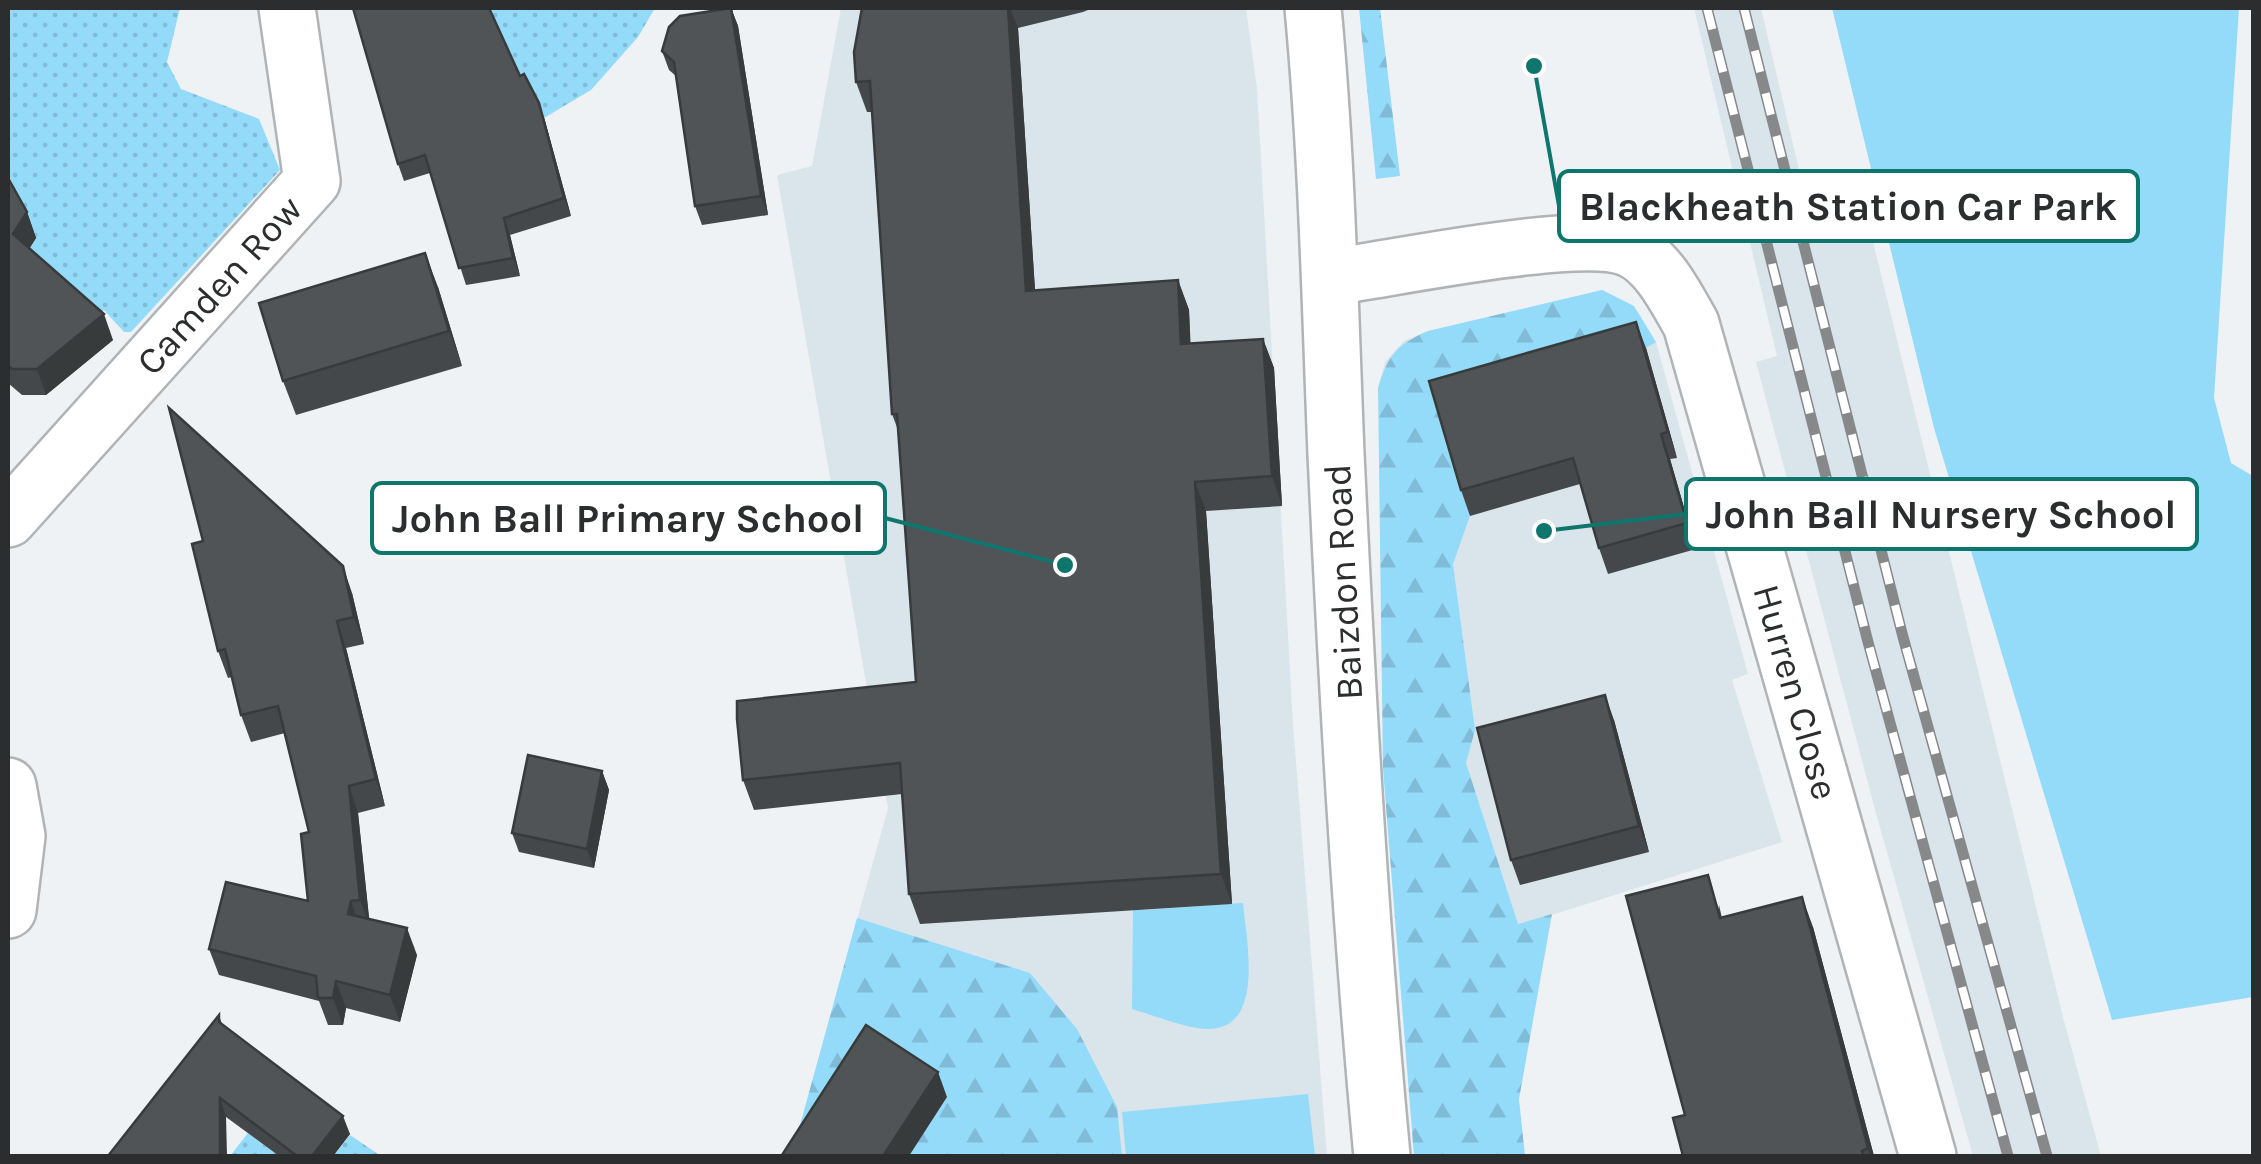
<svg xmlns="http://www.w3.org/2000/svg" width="2261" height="1164" font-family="Karla,sans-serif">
<defs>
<pattern id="forest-firs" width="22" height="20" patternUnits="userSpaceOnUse" patternTransform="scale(2.5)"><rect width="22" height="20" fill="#94dbfa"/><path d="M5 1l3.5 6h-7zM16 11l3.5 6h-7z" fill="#80bcd7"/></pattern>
<pattern id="garden-dots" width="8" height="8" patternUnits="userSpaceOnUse" patternTransform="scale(2.5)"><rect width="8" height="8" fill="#94dbfa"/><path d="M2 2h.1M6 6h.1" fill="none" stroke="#80bcd7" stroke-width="1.8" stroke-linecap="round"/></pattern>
</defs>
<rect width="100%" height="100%" fill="#eef2f4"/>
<g fill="#d9e5eb">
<path d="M841,8H1246L1257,89L1293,724L1327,1156H781L799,1129L888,808L777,175L812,166Z"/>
<path d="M1694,8H1761L1811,221L1865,209L2064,1021L2101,1156H1973L1877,817L1756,362L1777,356Z"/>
<path d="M1602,290L1634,306L1656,342L1748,674L1732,680L1782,842L1447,948L1378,388L1385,362L1404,341L1428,331Z"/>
</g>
<g fill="#94dbfa">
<path d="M1832,8H2239L2214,398L2231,463L2253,476V997L2112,1020L1934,428Z"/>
<path d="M1243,903C1246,938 1266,1029 1208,1029C1187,1029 1153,1015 1132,1009L1133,907L1144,910Z"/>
<path d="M1308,1094L1315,1156H1126L1122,1112Z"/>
</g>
<g fill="url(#forest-firs)">
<path d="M1359,8H1380L1400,176L1376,179Z"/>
<path d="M1602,290L1634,306L1656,342L1646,348L1439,407L1470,516L1453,564L1475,730L1466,763L1518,924L1552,914L1519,1099L1525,1156H1414L1383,769L1378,388C1388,355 1396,345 1428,331Z"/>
<path d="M857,918L1030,973L1077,1029L1117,1107L1122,1156H781L799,1129Z"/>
</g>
<g fill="url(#garden-dots)">
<path d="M8,8H180L167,62L181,89L259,119L280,170L131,332H124L104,310L91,321L22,260L8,186Z"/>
<path d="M487,8H655L638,37L591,90L544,118L502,103Z"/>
<path d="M248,1133L279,1156H230Z"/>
<path d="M350,1135L381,1156H333Z"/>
</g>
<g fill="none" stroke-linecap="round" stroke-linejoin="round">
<g stroke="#b0b4b6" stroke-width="60">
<g id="minor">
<path d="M1313,8C1327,156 1330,305 1336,454C1347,688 1360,923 1382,1156"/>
<path d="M1330,277C1392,269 1578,229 1628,248C1658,260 1676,298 1691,324L1928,1156"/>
<path d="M8,519L312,181L287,8"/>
<path d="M8,786L17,836L8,910"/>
</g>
</g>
<use href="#minor" stroke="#fff" stroke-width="55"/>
<g stroke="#86888a" stroke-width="11">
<g id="rail">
<path d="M1707,8L1868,642L2008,1156"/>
<path d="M1744,8L1903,637L2047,1156"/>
</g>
</g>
<use href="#rail" stroke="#fff" stroke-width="8" stroke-dasharray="22" stroke-linecap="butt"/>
</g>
<g fill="#45484a">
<path d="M731,8L738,26L768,215L702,225L695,206L676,76L669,70L662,51Z"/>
<path d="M862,8H1093L1083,12L1018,28L1035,290L1178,280L1189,310L1190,344L1263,339L1274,368L1282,506L1206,511L1232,904L920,924L909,894L902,794L754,810L743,780L916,682L898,430L892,414L872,112H867L856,82Z"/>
<path d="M520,76L539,103L545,121L571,216L510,235L520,276L466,285L430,173L404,181L398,164Z"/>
<path d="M8,178L27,212L36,238L29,249L113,340L46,395H22L8,383Z"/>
<path d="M438,287L462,366L296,415L283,381Z"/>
<path d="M1646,348L1677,458L1670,459L1696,549L1608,574L1599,548L1580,484L1470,516L1461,490Z"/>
<path d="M352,593L364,644L346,648L385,806L358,813L369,919L417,955L400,1022L346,1008L343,1025H328L319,1001L219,975L209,949L308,901L309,832L285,733L251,742L241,715L232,677L228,678L218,651Z"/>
<path d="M1614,720L1649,852L1520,885L1511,860Z"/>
<path d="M602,771L609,790L594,868L519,852L512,833Z"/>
<path d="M1719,905L1722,918L1813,927L1874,1156H1683L1685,1115Z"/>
<path d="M219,1015L222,1024L350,1134L333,1156H279L226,1117L108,1156Z"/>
</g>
<g fill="#383b3c">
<path d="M731,8L738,26L768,215L761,196Z"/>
<path d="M1008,8H1010L1018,28L1037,321L1026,291Z"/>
<path d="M539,103L545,121L571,216L564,198Z"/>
<path d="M27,212L36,238L22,260L13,234Z"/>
<path d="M504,218L510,235L520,276L513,258Z"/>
<path d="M425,253L438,287L462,366L449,331Z"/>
<path d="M1178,280L1189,310L1192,374L1181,344Z"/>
<path d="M104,314L113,340L46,395L37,369Z"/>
<path d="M1636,322L1646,348L1677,458L1668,432Z"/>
<path d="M1263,339L1274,368L1282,506L1272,476Z"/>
<path d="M1661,434L1670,459L1696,549L1687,523Z"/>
<path d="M1195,482L1206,511L1232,904L1221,874Z"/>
<path d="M343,566L352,593L364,644L354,617Z"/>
<path d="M337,621L346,648L385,806L376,779Z"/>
<path d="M1605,695L1614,720L1649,852L1639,826Z"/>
<path d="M602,771L609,790L594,868L587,849Z"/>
<path d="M349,786L358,813L370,926L360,900Z"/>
<path d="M1802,897L1813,927L1874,1156H1871L1868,1148Z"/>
<path d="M351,901L360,928L348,914Z"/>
<path d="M407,928L417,955L400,1022L390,995Z"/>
<path d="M336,981L346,1008L343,1025L333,998Z"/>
<path d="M938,1072L947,1097L909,1156H883Z"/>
<path d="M220,1098L226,1117L227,1156H220Z"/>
<path d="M343,1116L350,1134L333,1156H312Z"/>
</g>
<g fill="#505456" stroke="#383b3c" stroke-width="2.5">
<path d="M353,8H489L520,76L524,74L539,103L564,198L504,218L513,258L459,268L425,155L398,164Z"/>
<path d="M731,8L761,196L695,206L674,62L662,51L669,27L680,16Z"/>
<path d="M862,8H1008L1026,291L1178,280L1181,344L1263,339L1272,476L1195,482L1221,874L909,894L900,763L743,780L737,719V701L916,682L897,414H892L870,81L856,82L854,52Z"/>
<path d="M8,178L27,212L13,234L104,314L37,369H12L8,365Z"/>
<path d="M425,253L449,331L283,381L259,303Z"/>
<path d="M1636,322L1668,432L1661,434L1687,523L1599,548L1573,458L1461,490L1429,381Z"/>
<path d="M169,408L343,566L354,617L337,621L376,779L349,786L360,900L351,901L348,914L407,928L390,995L336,981L333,998H318L316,976L209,949L226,882L308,901L301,834L309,832L278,706L241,715L225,649L218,651L192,544L203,541Z"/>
<path d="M1605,695L1639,826L1511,860L1477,728Z"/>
<path d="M528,755L602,771L587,849L512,833Z"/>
<path d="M1708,875L1720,918L1802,897L1868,1148L1862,1151L1863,1156H1683L1673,1118L1685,1115L1626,896Z"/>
<path d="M219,1015V1022L343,1116L312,1156H297L220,1098V1156H108Z"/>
<path d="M866,1025L938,1072L883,1156H784L782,1155Z"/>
</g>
<g text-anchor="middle" stroke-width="10" stroke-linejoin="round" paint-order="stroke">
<g font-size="38" fill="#2c2d2e" stroke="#fff">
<text transform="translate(219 285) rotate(-48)" y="13">Camden Row</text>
<text transform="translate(1343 582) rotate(-93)" y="13">Baizdon Road</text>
<text transform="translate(1796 692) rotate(74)" y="13">Hurren Close</text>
</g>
</g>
<path fill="none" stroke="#0f766e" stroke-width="4" d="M1534 66L1559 206M1544 531L1686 514M1065 565L885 518"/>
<g fill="#0f766e" stroke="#fff" stroke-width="4">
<circle cx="1534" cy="66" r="10"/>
<circle cx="1544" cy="531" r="10"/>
<circle cx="1065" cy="565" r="10"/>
</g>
<g fill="#fff" stroke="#0f766e" stroke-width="4">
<rect x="1559" y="171" width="579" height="70" rx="10"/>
<rect x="1686" y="479" width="511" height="70" rx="10"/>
<rect x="372" y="483" width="513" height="70" rx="10"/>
</g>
<g font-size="40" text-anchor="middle" font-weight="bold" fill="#2c2d2e">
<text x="1848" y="220">Blackheath Station Car Park</text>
<text x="1941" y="528">John Ball Nursery School</text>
<text x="628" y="532">John Ball Primary School</text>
</g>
<rect width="2261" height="1164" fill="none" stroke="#2c2d2e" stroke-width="20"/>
</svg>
